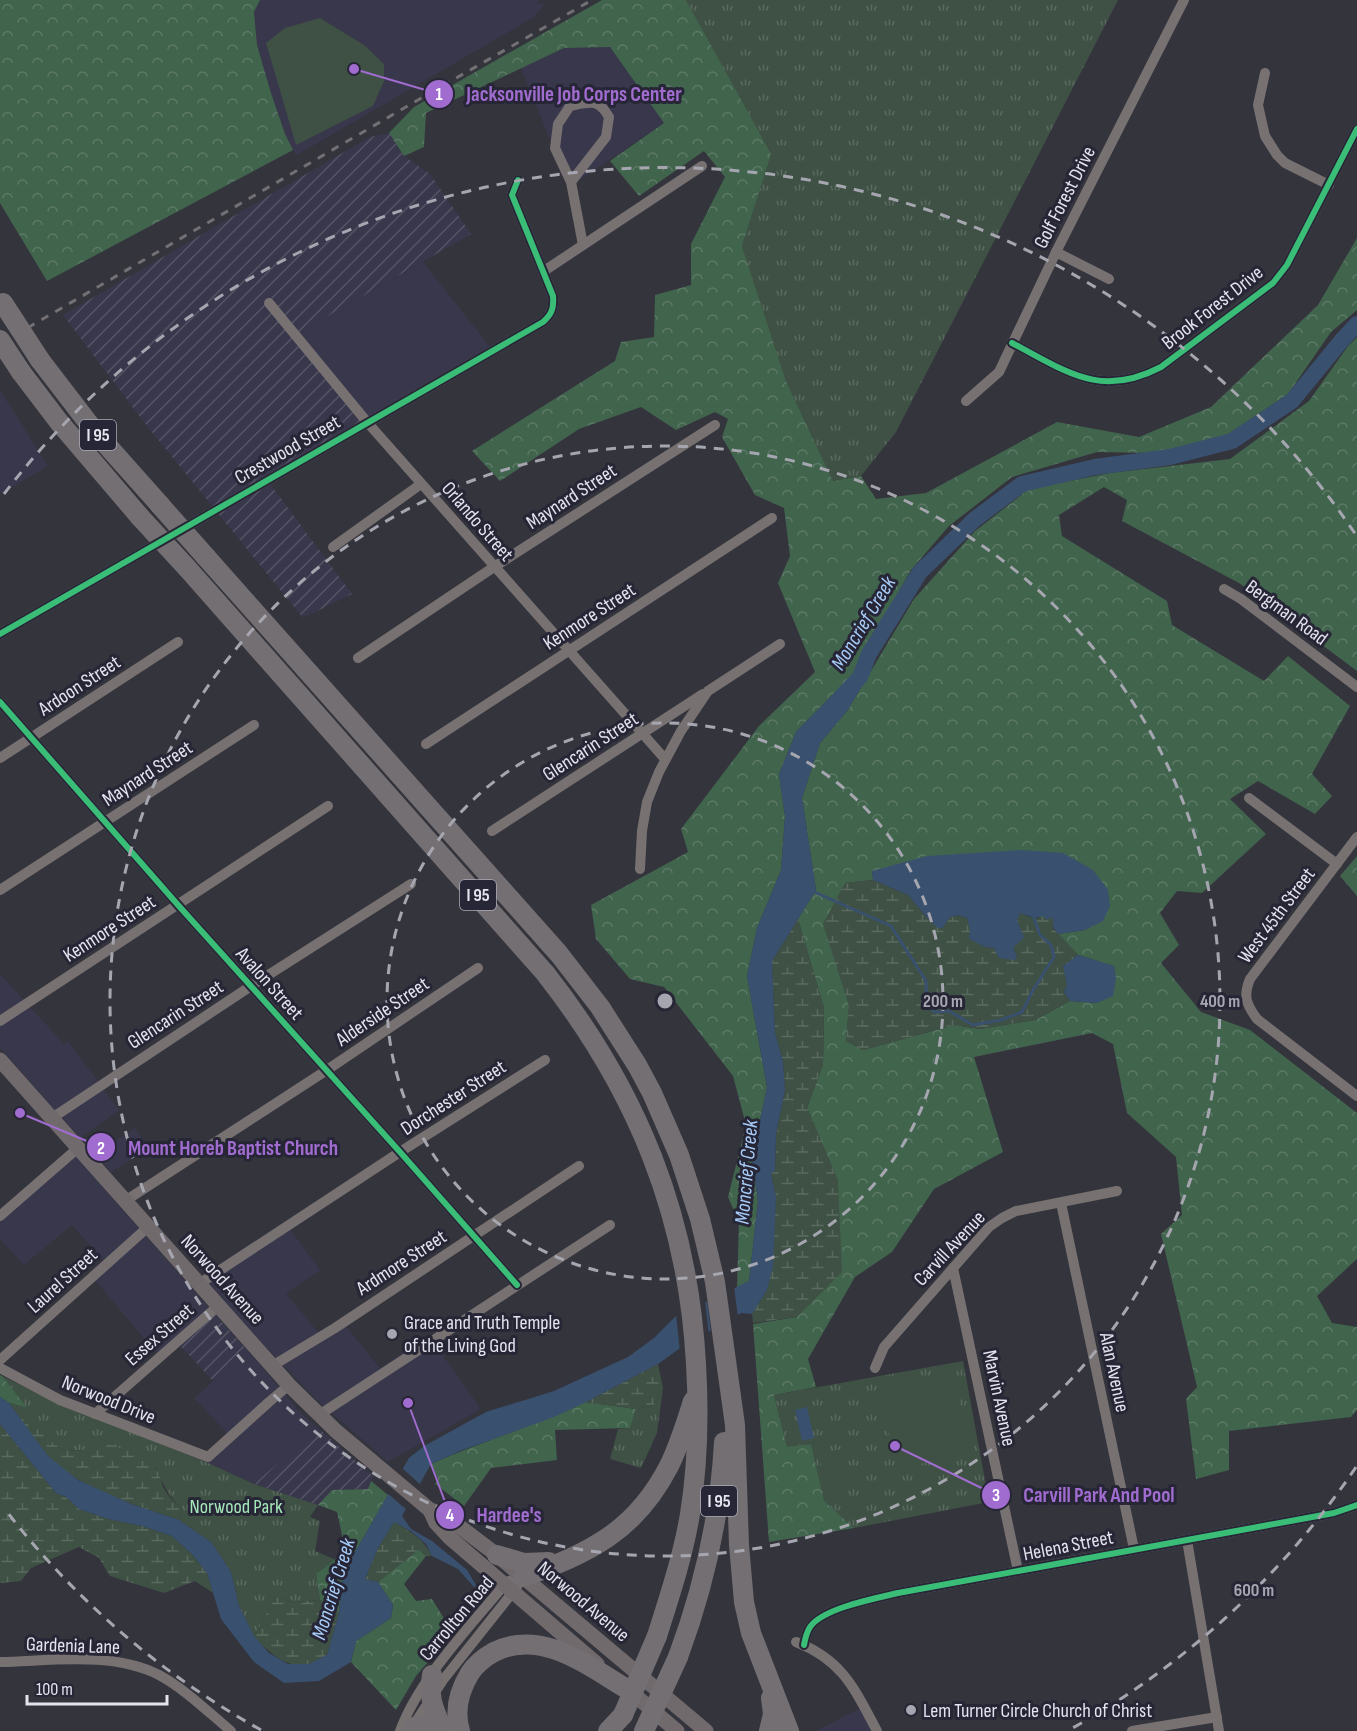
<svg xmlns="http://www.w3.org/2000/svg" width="1357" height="1731" font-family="'Sofia Sans Condensed',sans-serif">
<defs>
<pattern id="industrial-furrows" width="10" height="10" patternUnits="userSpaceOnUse" patternTransform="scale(1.5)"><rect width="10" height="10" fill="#38374c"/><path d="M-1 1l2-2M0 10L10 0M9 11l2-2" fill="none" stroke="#555466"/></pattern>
<pattern id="grass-tufts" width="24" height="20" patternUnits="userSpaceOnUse" patternTransform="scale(1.5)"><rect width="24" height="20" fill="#3e5144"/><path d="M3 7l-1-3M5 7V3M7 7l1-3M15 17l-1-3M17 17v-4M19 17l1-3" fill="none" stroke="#5a6a5f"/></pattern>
<pattern id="forest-crowns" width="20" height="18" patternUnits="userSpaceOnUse" patternTransform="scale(1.5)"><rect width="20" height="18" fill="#41644d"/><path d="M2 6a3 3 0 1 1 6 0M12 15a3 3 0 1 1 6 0" fill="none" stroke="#5c7a67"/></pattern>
<pattern id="wetland-marsh" width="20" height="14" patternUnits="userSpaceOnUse" patternTransform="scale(1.5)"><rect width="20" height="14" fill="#3e5144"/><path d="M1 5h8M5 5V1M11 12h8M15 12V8" fill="none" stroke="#5a6a5f"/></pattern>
</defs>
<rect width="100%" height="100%" fill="#34343d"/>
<g fill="#38374c">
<path d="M260,0H539L537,3L545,4L534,17L297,155L293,150L285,134L271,93L257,45L254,12Z"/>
<path d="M610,47L664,123L569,187L521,68L564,48Z"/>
<path d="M423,262L490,347L361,421L292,336Z"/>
<path d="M0,390L48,466L0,494Z"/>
<path d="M0,974L64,1044L68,1041L119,1110L80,1138L0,1048Z"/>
<path d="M135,1128L149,1148L111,1172L95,1154Z"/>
<path d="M69,1149L209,1308L157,1354L89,1273L103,1260L72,1225L24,1265L0,1239V1210Z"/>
<path d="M285,1222L320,1270L286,1294L324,1339L346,1326L380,1368L429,1336L481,1409L388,1462L317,1400L270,1352L202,1275Z"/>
<path d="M248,1351L300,1412L318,1428L254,1484L206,1462L226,1432L194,1398Z"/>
<path d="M868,1704L882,1731H816Z"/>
</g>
<g fill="url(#industrial-furrows)">
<path d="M389,133L404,156L430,174L471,234L293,336L361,421L265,477L352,594L303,618L143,421L63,315L370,137Z"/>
<path d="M209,1308L248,1351L213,1381L174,1339Z"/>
<path d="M318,1428L373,1476L368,1489L332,1490L318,1505L254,1484Z"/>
</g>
<g fill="url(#grass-tufts)">
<path d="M686,0H1118L896,432L861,476L833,481L786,381L742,246L770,154Z"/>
<path d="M963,1361L989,1502L854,1528L823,1501L811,1444L787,1448L774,1395Z"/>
<path d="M2,1376L57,1403L206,1462L254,1484L318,1505L310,1517L320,1521L315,1551L336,1560L316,1575L320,1600L294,1602L275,1597L254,1637L239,1606L231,1572L212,1543L179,1520L182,1509C169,1497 163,1485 156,1468L85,1450L64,1451L51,1441Z"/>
<path d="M663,1388L657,1433L641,1468L610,1459L618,1429L630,1428L636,1409L654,1405Z"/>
</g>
<g fill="url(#forest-crowns)" fill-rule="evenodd">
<path d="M0,0H260L254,12L257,45L271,93L285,134L293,150L47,281L0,203Z"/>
<path d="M602,0H686L771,154L742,246L786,381L833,481L861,476L876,499L926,493L1057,422L1139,437L1211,407L1318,305L1357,238V310L1331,332L1288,394L1227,435L1155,453L1097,452L1012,477L949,526L911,570L852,675L796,732L779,774L785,817L781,870L757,928L747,976L767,1087L752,1158L758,1201L749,1281L737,1288L739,1222L728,1197L746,1125L733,1076L664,987L630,979L596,939L591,905L688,852L681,829L759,726L815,672L778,583L790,556L784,508L755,495L722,437L728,419L715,412L676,430L641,407L579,429L500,481L472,451L615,361L621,342L654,337L655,295L691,285V244L725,177L704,151L639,196L610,161L664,123L610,47L564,48L426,113L424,147L404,156L389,133L414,107Z"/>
<path d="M1357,337V671L1239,583L1122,521L1127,500L1104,487L1059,515L1062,536L1167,601L1172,625L1264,681L1288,656L1350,706L1312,774L1332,796L1315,814L1258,781L1230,799L1266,834L1202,893L1177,891L1160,913L1179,945L1161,963L1201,1012L1250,1030L1357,1113V1259L1317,1296L1332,1323L1357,1327V1410L1351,1417L1229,1431V1470L1196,1479L1186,1399L1197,1387L1161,1234L1182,1215L1176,1157L1127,1113L1113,1044L1092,1033L974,1057L1003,1152L934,1189L892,1252L855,1277L808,1359L816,1387L774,1395L787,1447L811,1444L824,1501L854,1528L769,1542L753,1324L797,1317L838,1181L807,1108L823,1064L824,1008L798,919L816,890L802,798L820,743L847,711L914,599L975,531L1029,489L1110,473L1230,459L1309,401L1348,346ZM872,871L1085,930L1058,934L1078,955L1114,966L1097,1003L1070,1001L1035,1020L980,1029L954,1025L863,1050L846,1041L849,1006L845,883L873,880Z"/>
<path d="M1357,856V896L1340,876Z"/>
<path d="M0,1375L2,1376L27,1408L9,1403L0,1397Z"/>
<path d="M585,1402L636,1409L630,1428L555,1430L557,1460L491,1468L464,1506L435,1484L438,1479L431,1464C482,1441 535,1426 585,1402Z"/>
<path d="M371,1481L388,1495L343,1573L339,1613L320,1600L316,1574C349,1551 345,1549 337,1512L318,1505L332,1490L368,1489Z"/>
<path d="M419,1549L426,1556L404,1584L416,1601L432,1599L450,1628L440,1648L416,1676L396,1710L351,1662L356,1641L391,1618L393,1605L378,1582Z"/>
</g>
<g fill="url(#wetland-marsh)">
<path d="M873,880L908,895L929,920L943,927L949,918L958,915L967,918L974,940L985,947L994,948L1015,960L1017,957L1013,948L1018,942L1017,920L1020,913C1024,914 1030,918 1035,918C1043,918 1046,915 1054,919L1053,928L1078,955L1064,966L1067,985L1064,992L1070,1001L1035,1020L980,1029L954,1025L863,1050L846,1041L849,1006L823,924L845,883Z"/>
<path d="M798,919L824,1008L823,1064L807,1108L838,1181L842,1272L797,1317L753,1323L752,1314L767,1290L776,1198L771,1173L775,1171L776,1134L785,1090L783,1061L775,1033L772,961Z"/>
<path d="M658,1364L663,1388L654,1405L636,1409L586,1402Z"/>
<path d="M9,1403L27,1408L51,1441L64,1451L85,1450L96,1440C111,1445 147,1455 156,1469C160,1474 161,1481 163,1487C168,1496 175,1503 182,1509L179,1520C135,1505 80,1490 47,1455C33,1440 22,1420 9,1403Z"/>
<path d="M0,1424L56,1493L66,1497L79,1509L108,1519L142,1526L172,1536L192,1554L207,1573L213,1593L195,1581L164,1593L110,1576L99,1558L79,1547L31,1568L21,1581L0,1583Z"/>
<path d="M394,1522C411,1532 423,1538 432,1556H426L419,1549L378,1582L365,1579L378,1548Z"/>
<path d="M275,1597L294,1602L320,1600L339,1613L327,1655C321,1658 315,1663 309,1664C285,1669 269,1652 254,1637Z"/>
</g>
<g fill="#3e5144">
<path d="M320,18L364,45L384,64V81L373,106L296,145L266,43L285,28Z"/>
<path d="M953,1372L971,1453L915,1465L894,1454L879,1388Z"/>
<path d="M843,1449L851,1487L826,1492L819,1454Z"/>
</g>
<g fill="#39516f">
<path d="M852,675L863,684L847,711L820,743L802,798L816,890L772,961L775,1033L783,1061L785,1090L776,1134L775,1171L771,1173L776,1198L773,1267L767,1290L752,1314L741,1313L679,1349L658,1364L586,1402L554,1417L460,1451L431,1464L402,1516L411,1529L432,1541L467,1570L477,1587H474L458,1569L432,1556L426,1544L412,1532L394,1522L378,1548L365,1579L378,1582L393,1605L391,1618L356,1641L351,1662L319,1681L284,1683L254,1662L221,1619L207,1573L192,1554L172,1536L142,1526L108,1519L79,1509L66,1497L56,1493L0,1424V1397L9,1403L48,1456L78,1480L131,1504L179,1520L212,1543L231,1572L239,1606L254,1636L269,1653L288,1664H309L327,1655L339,1613L343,1573L409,1458L424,1446L486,1412L554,1391L628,1357L654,1338L675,1317L749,1281L758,1201L752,1158L767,1087L747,976L757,928L781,870L785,817L779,774L796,732Z"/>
<path d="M1022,850L1063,853L1093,870L1108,890L1110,906L1103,921L1085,930L1058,934L1053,927V920L1051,917L1047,920L1043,916L1034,918L1020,913L1017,920L1024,937L1013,948L1017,957L1015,960L999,958L994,948L985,947L969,939L970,929L967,918L958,915L949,918L943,928H938L929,920L908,895L873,880L872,871L927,856Z"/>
<path d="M1078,955L1114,966L1116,978L1113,996L1097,1003L1070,1001L1064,992L1067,985L1063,966Z"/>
<path d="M807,1407L814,1438L802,1441L795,1410Z"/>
</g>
<g fill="#34343d">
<path d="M734,1286L738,1318L711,1333L707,1299Z"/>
<path d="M705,1300L709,1335L680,1352L676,1314Z"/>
<path d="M401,1467L422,1486L408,1511L386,1492Z"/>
</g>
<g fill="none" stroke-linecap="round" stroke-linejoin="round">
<path stroke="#39516f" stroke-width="3" d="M812,891L891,926L926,981L927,1006L935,1012L949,1011L973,1025L1001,1020L1022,1012L1033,990L1054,957L1051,945L1040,935L1034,918"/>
<path stroke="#39516f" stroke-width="16" d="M843,695L860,677L869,654L920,572L975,519L1022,484L1095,467L1170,457L1232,441L1292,401L1342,340L1357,324"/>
<g stroke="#777171" stroke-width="10">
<path d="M1265,73L1258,105L1265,136L1277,155L1285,163L1329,185"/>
<path d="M571,182L555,148L558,124L570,106C590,102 598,98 609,117L606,137L571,182L583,245"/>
<path d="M1056,252L1109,279"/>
<path d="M544,271L702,166"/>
<path d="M269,303L367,422L665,759"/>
<path d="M1012,343C1066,371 1100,399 1161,367L1273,283L1287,265L1357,129"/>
<path d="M966,401L999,372L1056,252L1184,0"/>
<path d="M333,547L421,484"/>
<path d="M1224,589L1241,599L1357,687"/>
<path d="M0,634L543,322C552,314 554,308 553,296L512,195L518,180"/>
<path d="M358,658L494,567L715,425"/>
<path d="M0,702L178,905L400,1152L517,1285"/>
<path d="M426,744L772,518"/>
<path d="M0,758L178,642"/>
<path d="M1249,798L1337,864"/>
<path d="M492,831L703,694"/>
<path d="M1357,837L1250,979C1243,996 1246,1004 1257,1019L1357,1096"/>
<path d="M640,869L642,831L647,802L659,772L681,731L708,691L780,644"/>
<path d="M0,890L254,725"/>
<path d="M0,1021L328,806"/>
<path d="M52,1118L251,986L411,884"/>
<path d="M125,1201L327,1070L478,968"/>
<path d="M1061,1203L1134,1549"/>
<path d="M0,1216L78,1148"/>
<path d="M953,1268L1018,1571"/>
<path d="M199,1284L400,1152L545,1060"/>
<path d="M0,1360L148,1227"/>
<path d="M272,1366L335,1328L579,1166"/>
<path d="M0,1368L60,1400L208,1457L269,1402L289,1385"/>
<path d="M875,1368L884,1347L989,1227L1002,1218L1016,1211L1117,1191"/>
<path d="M95,1414L218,1306"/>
<path d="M319,1415L610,1225"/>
<path d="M1187,1540L1219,1731"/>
<path d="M796,1642C843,1660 855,1690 877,1731"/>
<path d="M804,1645C805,1639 807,1632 810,1627C823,1608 877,1598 898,1593L1334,1513L1357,1505"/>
<path d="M0,1662C51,1661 112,1651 159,1675C185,1689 208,1712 231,1731"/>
<path d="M413,1726L443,1680L517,1587"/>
<path d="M400,1731C419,1679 469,1628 504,1585L509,1581L523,1577"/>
<path d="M1132,1731L1217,1717"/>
</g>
<g stroke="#706a6c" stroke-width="15">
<path d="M0,1060L289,1385L336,1431L430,1510L443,1514L497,1555L706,1731"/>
<path d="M430,1510L436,1523L449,1537L597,1664"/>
<path d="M625,1687L677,1731"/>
</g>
<g stroke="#746f72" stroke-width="20">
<path d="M40,360L96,433L160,505"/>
<path d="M21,372L59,422L140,517"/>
<path d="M206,557L559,954L600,1007L637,1065L652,1093L679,1155L700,1219L715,1282L735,1425L739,1545L744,1602L751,1633L789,1731"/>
<path d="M187,568L545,973C637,1090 688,1215 696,1364C699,1414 698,1464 690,1514C683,1556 670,1595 657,1636"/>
<path d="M497,1555L524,1563L549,1562"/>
<path d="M523,1577C589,1553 635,1532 669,1466C679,1446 686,1423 693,1401"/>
<path d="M678,1657C704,1587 720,1516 724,1442"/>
<path d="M432,1675C428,1699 434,1709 443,1731"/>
<path d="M412,1728C424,1723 431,1723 442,1729"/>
<path d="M460,1731C454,1711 459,1691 470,1673C476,1664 485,1657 494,1652C541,1628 588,1666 627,1689"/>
<path d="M608,1731L623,1715"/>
<path d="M769,1731L773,1714L771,1698"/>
</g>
<path stroke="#737074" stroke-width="3" stroke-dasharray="8 8" stroke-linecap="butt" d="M0,344L411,104L592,0"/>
<g stroke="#746f72" stroke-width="20">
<path d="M3,303L40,360"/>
<path d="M0,340L21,372"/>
<path d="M160,505L206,557"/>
<path d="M140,517L187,568"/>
<path d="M623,1715L657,1636"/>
<path d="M644,1731L678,1657"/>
</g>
<g stroke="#272636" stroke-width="10">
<g id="cycleway">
<path d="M1012,343C1066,371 1100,399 1161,367L1273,283L1287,265L1357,129"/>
<path d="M0,634L543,322C552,314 554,308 553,296L512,195L518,180"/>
<path d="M0,702L178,905L400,1152L517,1285"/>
<path d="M804,1645C805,1639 807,1632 810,1627C823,1608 877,1598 898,1593L1334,1513L1357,1505"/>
</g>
</g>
<use href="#cycleway" stroke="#3abd76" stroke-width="6"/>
</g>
<g fill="none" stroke="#a6a6b0" stroke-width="3" stroke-dasharray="10 8">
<circle cx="665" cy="1001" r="278"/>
<circle cx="665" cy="1001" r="555"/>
<path d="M1356 1467A833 833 0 0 1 1069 1730M261 1730A833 833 0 0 1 4 1508M4 494A833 833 0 0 1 1356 535"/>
</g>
<g fill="#a6a6b0" stroke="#272636" stroke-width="2">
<circle cx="392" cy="1334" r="6"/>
<circle cx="911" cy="1710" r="6"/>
</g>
<g text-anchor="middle" stroke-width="6" stroke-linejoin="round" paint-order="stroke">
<g fill="#272636" stroke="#abaab7" stroke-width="1.5">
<rect x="80" y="420" width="36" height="30" rx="4.5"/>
<rect x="460" y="880" width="36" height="30" rx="4.5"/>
<rect x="701" y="1486" width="36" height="30" rx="4.5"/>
</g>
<g font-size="18" font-weight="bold" fill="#e4e3ee">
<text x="98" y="441">I 95</text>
<text x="478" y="901">I 95</text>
<text x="719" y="1507">I 95</text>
</g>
<g font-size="20" fill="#e4e3ee" stroke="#272636">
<text transform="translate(1064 197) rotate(-63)" y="7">Golf Forest Drive</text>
<text transform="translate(1212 307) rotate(-38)" y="7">Brook Forest Drive</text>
<text transform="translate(287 449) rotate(-30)" y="7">Crestwood Street</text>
<text transform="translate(571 496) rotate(-33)" y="7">Maynard Street</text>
<text transform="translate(478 521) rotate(49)" y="7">Orlando Street</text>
<text transform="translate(1287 612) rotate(36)" y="7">Bergman Road</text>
<text transform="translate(589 616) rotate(-33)" y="7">Kenmore Street</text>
<text transform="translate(79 685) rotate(-33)" y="7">Ardoon Street</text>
<text transform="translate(590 746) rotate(-33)" y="7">Glencarin Street</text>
<text transform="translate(147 773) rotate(-33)" y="7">Maynard Street</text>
<text transform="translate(1276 915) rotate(-53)" y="7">West 45th Street</text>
<text transform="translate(109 928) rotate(-33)" y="7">Kenmore Street</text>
<text transform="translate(270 983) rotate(48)" y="7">Avalon Street</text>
<text transform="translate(382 1011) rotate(-34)" y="7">Alderside Street</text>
<text transform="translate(175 1014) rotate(-33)" y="7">Glencarin Street</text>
<text transform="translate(453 1097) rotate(-33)" y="7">Dorchester Street</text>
<text transform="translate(949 1248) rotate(-47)" y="7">Carvill Avenue</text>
<text transform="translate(401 1262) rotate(-33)" y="7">Ardmore Street</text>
<text transform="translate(223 1279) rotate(48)" y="7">Norwood Avenue</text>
<text transform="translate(62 1280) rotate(-42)" y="7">Laurel Street</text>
<text transform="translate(159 1334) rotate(-41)" y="7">Essex Street</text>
<text transform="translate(1115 1372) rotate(78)" y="7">Alan Avenue</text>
<text transform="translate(1000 1398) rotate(78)" y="7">Marvin Avenue</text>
<text transform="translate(109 1399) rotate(22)" y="7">Norwood Drive</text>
<text transform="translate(1068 1545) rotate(-11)" y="7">Helena Street</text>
<text transform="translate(584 1601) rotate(40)" y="7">Norwood Avenue</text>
<text transform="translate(456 1618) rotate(-50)" y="7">Carrollton Road</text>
<text transform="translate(73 1645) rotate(2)" y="7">Gardenia Lane</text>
</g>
<g font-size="20" fill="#e4e3ee" stroke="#272636" text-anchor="start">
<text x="404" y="1329">Grace and Truth Temple<tspan x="404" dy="23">of the Living God</tspan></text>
<text x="923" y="1717">Lem Turner Circle Church of Christ</text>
</g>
<g font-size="20" fill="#a5e8ba" stroke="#272636">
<text x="236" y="1513">Norwood Park</text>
</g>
<g font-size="21" font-style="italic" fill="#a8ccf9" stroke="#272636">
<text transform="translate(863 623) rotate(-59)" y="7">Moncrief Creek</text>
<text transform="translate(746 1172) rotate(-85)" y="7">Moncrief Creek</text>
<text transform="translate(333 1589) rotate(-73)" y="7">Moncrief Creek</text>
</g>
</g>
<circle cx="665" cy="1001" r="9" fill="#a6a6b0" stroke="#272636" stroke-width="3"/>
<g font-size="18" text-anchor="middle" font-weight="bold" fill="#a6a6b0" stroke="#272636" stroke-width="6" stroke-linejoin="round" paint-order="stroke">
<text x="943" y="1007">200 m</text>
<text x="1220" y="1007">400 m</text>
<text x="1254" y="1596">600 m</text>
</g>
<path fill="none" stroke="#a06ccf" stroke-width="2" d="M354 69L439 94M20 1113L101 1147M895 1446L996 1495M408 1403L450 1515"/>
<g fill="#a06ccf" stroke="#272636" stroke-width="2">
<circle cx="354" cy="69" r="6"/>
<circle cx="20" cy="1113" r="6"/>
<circle cx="895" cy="1446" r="6"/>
<circle cx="408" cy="1403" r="6"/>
<circle cx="439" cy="94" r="15"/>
<circle cx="101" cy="1147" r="15"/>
<circle cx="996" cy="1495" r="15"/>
<circle cx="450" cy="1515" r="15"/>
</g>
<g font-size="18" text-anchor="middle" font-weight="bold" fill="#fff">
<text x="439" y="100">1</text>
<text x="101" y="1154">2</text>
<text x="996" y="1501">3</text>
<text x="450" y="1521">4</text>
</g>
<g font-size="21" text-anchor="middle" font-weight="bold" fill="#a06ccf" stroke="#272636" stroke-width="6" stroke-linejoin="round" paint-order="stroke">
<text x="574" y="101">Jacksonville Job Corps Center</text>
<text x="233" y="1155">Mount Horeb Baptist Church</text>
<text x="1099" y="1502">Carvill Park And Pool</text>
<text x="509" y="1522">Hardee's</text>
</g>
<path d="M27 1695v9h140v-9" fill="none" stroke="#e4e3ee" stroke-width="3"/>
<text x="36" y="1695" font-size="18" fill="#e4e3ee" stroke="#272636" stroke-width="4.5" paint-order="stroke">100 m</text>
</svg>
